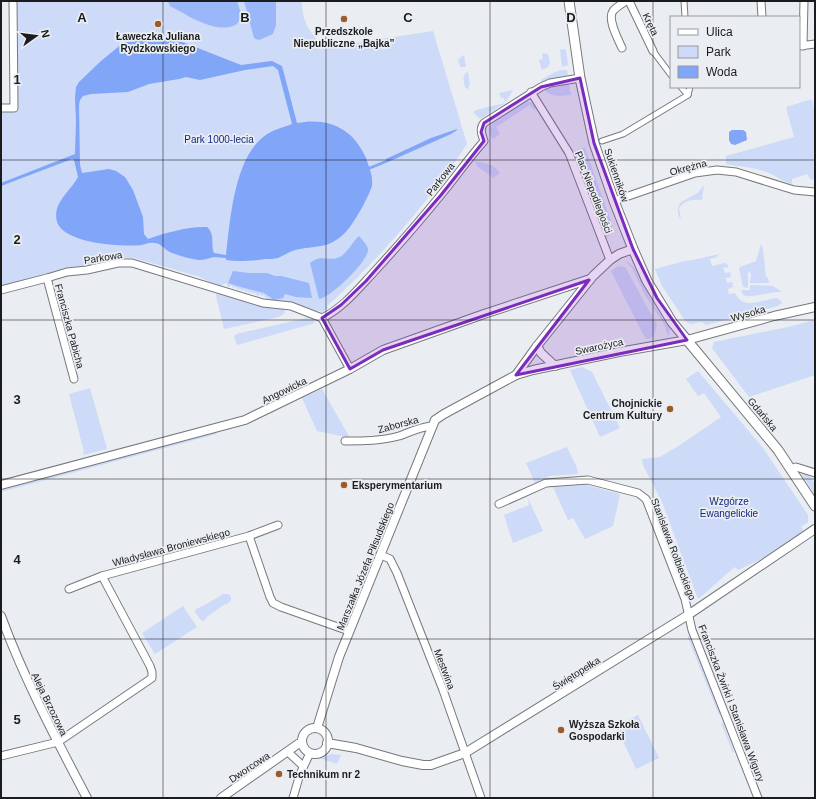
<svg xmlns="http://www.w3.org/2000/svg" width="816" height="799" font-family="Helvetica,sans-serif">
<rect width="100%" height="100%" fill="#eaedf2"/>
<g fill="#cddaf8">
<path d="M16,1H302C302,23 310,31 323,48L433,31L467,144C429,202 378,260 327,306L328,308L323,312L283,302H267L264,295L261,296L260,294L257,296L256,293L253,294L252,292L249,293L248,291L246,292L244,290L242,291L240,289L238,290L236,287L233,288L232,285L228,287L226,283L222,285L224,289L200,277L134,258H117L86,265L84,268L53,272L1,286V112L14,111Z"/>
<path d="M563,49L566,50L568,65L562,67L560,50Z"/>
<path d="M542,53L548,54L550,62L548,67L542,70L539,60L543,59Z"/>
<path d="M464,55L466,67H462L460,66L458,60L461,57Z"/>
<path d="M561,70H567L568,75L541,83V80C548,76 554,72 561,70Z"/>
<path d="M468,72L470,85H468L469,88L468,89L465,87C464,81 461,75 468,72Z"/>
<path d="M561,84H569L571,95C561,96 550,98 544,89Z"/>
<path d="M513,90L505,103L482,118H479L475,114L473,113L476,110L505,103L504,98H501L499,93Z"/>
<path d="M812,99L815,115V180L810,179L807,174L792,179V184C783,182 777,176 769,173C755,167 741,167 726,164V156L794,137L786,107Z"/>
<path d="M527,101L531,102L536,108L534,110L530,105L496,127L500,134L493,139C489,134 487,129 492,125L491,123Z"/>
<path d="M583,148H585L612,224L611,232L605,240L574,154Z"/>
<path d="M475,161C485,163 494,164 500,173L493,178L477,166Z"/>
<path d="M704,185L702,200C692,199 685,200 679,208L681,220L678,214V207L681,202L698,193Z"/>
<path d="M761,244L763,249L766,277H768L769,283H750L751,273L748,272V288L743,287L739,269L740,267L756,261Z"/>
<path d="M719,254L717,257L710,259L712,266L724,263L727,264L729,267L723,268L725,273L730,272L731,277L726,278L727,283L732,282L733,287L728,289L729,294L735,293C743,310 760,301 776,298L779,299L782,303L780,304L778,306L706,325L702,322L691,324L686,322L662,286L655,269L685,261L693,260Z"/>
<path d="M624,260L628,262L634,267L653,304L670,329L669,335L668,336L664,324L645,295L632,268Z"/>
<path d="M618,266L625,267L657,325L654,336L648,339L645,338L611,271Z"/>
<path d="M750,285L773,286L782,292C770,291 752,299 743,295L741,290H750Z"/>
<path d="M217,292L284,308L285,313L279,317L224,329L216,296Z"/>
<path d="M307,318L313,319L315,323L237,345L234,337L236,334Z"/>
<path d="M815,320V375L749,397L712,348L714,342L788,327Z"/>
<path d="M582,367L592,372L620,428L600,437L570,370Z"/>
<path d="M698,371L763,448L808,515V522L801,527L803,531L763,558L738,570L735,567C722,577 711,589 698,599L662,502L643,465L642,459L660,457L677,447L721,417L704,393L698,396L686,379Z"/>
<path d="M90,388L107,449L83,455L84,452L69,394Z"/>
<path d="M322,389L350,438L317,431L302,398Z"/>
<path d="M216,430L217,434L1,492V490Z"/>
<path d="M567,447L577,468L578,474L550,476L535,483L526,463Z"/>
<path d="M801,472L808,475L815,483V495L801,473Z"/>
<path d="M586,485L620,494L613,526L585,539L573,518L568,520L553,487Z"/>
<path d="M528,498L543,531L513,543L504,515L529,505Z"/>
<path d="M223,594H229L231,597V601L228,603V604H225L208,616L204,621L201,620L195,612L196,609L205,605Z"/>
<path d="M183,606L197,627L155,654L142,633Z"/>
<path d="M688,636H689L720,714L719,715L688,638Z"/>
<path d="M638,715L659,758L636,769L616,726Z"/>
<path d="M721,723H723L734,752L733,753Z"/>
<path d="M332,754L341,755L337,764L319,758Z"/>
</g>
<g fill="#99b7f9">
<path d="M168,1H237L242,17C239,21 237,25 233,26C214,33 187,15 170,6Z"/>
<path d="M244,1H276V25L273,34L259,40L254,38Z"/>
<path d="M359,236C362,240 367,244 368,249C369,261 330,298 319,299L310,263C321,254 326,261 337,258C346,256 352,242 359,236Z"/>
<path d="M233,271L249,273H267L275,276H281L309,283L312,298L296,297L285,294L283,298L274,300L264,293L237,286L228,283Z"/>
</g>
<g fill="#81a5f7" fill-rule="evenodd">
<path d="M158,36L180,41L241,65L272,61L282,66L297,123C328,117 353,128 366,158C369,167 373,176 372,185C371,193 355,221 349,228C346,232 341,237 336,240C324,249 306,246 292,251C287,253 283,256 278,258C274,259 270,259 266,259C252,261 240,262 226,260V258C222,258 218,257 214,257C209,258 204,260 199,260C190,259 181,256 172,253C165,251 162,243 154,243C150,242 146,244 142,245C124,247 64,244 57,222C52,203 70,192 78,177L74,160L72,159L1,186V183L75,154L76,121L75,98L76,87L79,82L101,61L123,43L144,37ZM273,66L278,70L292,124C282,128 271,130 262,138C234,161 230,221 226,255L214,253C210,245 216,235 207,227C190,226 164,233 148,239L144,234L143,217L133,190L125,177L116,171L109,169L82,173L80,165L79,105L80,100L83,96L91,94L128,92L149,84L179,79L186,77L200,80L245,70Z"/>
<path d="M457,129V130L451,134L388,162L385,161L386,159L431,138Z"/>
<path d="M732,130H743L746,132L747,140L735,145L731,144L729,140V132Z"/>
</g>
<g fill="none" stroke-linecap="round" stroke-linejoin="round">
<path stroke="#81a5f7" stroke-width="2.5" d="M370,168L387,161"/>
<g stroke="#76787d" stroke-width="7">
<g id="pedestrian">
<path d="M684,1L685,17"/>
<path d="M653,51L671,75"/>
<path d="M681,87L688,95"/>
<path d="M602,141L623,134L688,95L690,87"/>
</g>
</g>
<g stroke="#76787d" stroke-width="9">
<g id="minor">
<path d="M629,1L653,51"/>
<path d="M761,1L762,17"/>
<path d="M799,46L815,44"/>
<path d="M803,46L804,1"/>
<path d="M622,48C618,39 607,19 613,11C616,7 622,4 626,1"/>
<path d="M531,92L569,153L610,260"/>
<path d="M1,108H14L13,1"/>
<path d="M614,201L695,173L717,170L736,172L794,190L815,192"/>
<path d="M47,278L74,379"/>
<path d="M1,290L47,278L67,272L87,270L118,263H132L263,303L291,306L322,318L350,369"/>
<path d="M322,318C342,309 359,288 374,272C397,247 419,222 440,196C455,178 468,159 484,141C482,135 479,129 484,123L541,87L550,83L580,78"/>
<path d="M345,441C363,441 381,441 399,436C410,432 420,427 432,426"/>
<path d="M792,469L796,467L815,473"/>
<path d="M499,504L546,483L588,480L638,493L646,499L685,599L692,630L758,798"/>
<path d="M249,536L270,597L273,603L281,607L349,631"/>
<path d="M381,555L390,559L397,573L443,690L481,798"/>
<path d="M69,589L102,576L249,536L278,525"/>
<path d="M288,752L303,766"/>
<path d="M1,756L58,742L152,678V672L150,666L102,576"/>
<path d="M293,798L300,774L310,753"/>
</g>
</g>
<g stroke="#76787d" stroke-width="10">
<g id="tertiary">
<path d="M537,346L541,353L555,366"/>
<path d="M516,375L533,370L619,352L687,340L774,316L815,307"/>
<path d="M1,485L245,420L350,369L383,350L484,314L590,279"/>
<path d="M1,616C24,679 56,739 87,798"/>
<path d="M317,728L339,657L435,420L444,414L516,375L537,346L593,276L610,260L619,254L633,249"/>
<circle cx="315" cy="741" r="13"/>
<path d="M327,743L356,748L402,761L423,765H431L465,753L688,615L815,529"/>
<path d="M221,798L298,744L302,743"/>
</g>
</g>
<g stroke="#76787d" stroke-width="11">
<path id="secondary" d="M569,1L580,78L594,143L614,201L633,249L647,281L672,322L778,450L815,506"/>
</g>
<use href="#pedestrian" stroke="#fff" stroke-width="5"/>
<use href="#minor" stroke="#fff" stroke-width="7"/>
<use href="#tertiary" stroke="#fff" stroke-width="8"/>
<use href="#secondary" stroke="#fff" stroke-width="9"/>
</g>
<path fill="#7b2cbf" fill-opacity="0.2" stroke="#7b2cbf" stroke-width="3" stroke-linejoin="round" d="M580,78L594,143L633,249L657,298L687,340L516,375L589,280L383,350L350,369L322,318L341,305L366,281L441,195L484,141L481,132L484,123L541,87Z"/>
<path fill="none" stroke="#1b1c1d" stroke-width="1" stroke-opacity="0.55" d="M163,1V798M326,1V798M490,1V798M653,1V798M1,160H815M1,320H815M1,479H815M1,639H815"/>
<g fill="#9d5b28" stroke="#eaedf2" stroke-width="1.5">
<circle cx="344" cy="19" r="4"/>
<circle cx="158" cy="24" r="4"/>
<circle cx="670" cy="409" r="4"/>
<circle cx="344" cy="485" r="4"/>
<circle cx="561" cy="730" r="4"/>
<circle cx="279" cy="774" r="4"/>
</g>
<g text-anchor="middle" stroke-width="3.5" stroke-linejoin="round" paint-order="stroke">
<g font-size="10" fill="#1b1c1d" stroke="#eaedf2">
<text transform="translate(651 24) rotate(64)" y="4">Kręta</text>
<text transform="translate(688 167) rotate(-15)" y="4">Okrężna</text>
<text transform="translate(617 175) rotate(71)" y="4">Sukienników</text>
<text transform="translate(440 179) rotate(-52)" y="4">Parkowa</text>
<text transform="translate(594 192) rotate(69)" y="4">Plac Niepodległości</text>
<text transform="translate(103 257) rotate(-9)" y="4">Parkowa</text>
<text transform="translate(748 313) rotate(-16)" y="4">Wysoka</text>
<text transform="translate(70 326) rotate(75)" y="4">Franciszka Pabicha</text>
<text transform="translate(599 346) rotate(-12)" y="4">Swarożyca</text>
<text transform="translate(284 390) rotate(-26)" y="4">Angowicka</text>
<text transform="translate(763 414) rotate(50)" y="4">Gdańska</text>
<text transform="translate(398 424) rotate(-15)" y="4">Zaborska</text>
<text transform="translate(171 547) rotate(-15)" y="4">Władysława Broniewskiego</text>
<text transform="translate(674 549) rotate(69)" y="4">Stanisława Rolbieckiego</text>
<text transform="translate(365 566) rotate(-68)" y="4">Marszałka Józefa Piłsudskiego</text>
<text transform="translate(445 669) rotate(69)" y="4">Mestwina</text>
<text transform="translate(576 673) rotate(-32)" y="4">Świętopełka</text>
<text transform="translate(732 703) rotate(69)" y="4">Franciszka Żwirki i Stanisława Wigury</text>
<text transform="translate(50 704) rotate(64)" y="4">Aleja Brzozowa</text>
<text transform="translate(249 767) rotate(-34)" y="4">Dworcowa</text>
</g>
<g font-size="10" font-weight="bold" fill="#1b1c1d" stroke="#eaedf2" text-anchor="start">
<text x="344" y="35" text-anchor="middle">Przedszkole<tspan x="344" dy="12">Niepubliczne „Bajka”</tspan></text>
<text x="158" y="40" text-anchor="middle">Ławeczka Juliana<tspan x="158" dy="12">Rydzkowskiego</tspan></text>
<text x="662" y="407" text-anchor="end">Chojnickie<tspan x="662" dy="12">Centrum Kultury</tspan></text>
<text x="352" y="489">Eksperymentarium</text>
<text x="569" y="728">Wyższa Szkoła<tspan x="569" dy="12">Gospodarki</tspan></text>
<text x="287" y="778">Technikum nr 2</text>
</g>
<g font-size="10" fill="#0f2884" stroke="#eaedf2">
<text x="219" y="143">Park 1000-lecia</text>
<text x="729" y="505">Wzgórze<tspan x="729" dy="12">Ewangelickie</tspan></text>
</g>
</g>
<g font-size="13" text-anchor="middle" font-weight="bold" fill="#1b1c1d" stroke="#eaedf2" stroke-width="3.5" stroke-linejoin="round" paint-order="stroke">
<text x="82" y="22">A</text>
<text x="245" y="22">B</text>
<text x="408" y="22">C</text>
<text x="571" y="22">D</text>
<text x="17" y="84">1</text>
<text x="17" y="244">2</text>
<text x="17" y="404">3</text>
<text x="17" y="564">4</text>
<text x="17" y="724">5</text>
</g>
<rect width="816" height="799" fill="none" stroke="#1b1c1d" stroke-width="4"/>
<rect x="670" y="16" width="130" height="72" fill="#eaedf2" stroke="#97999d"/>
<rect x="678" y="29" width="20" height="6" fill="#ffffff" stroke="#97999d"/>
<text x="706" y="36" font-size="12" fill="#1b1c1d">Ulica</text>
<rect x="678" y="46" width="20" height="12" fill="#cddaf8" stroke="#97999d"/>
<text x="706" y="56" font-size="12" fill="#1b1c1d">Park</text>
<rect x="678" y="66" width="20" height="12" fill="#81a5f7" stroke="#97999d"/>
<text x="706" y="76" font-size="12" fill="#1b1c1d">Woda</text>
<g transform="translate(36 36) rotate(76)" stroke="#eaedf2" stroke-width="3" paint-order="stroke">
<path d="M0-3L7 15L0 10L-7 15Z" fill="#1b1c1d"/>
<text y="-6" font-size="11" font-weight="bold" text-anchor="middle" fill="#1b1c1d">N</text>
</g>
</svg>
